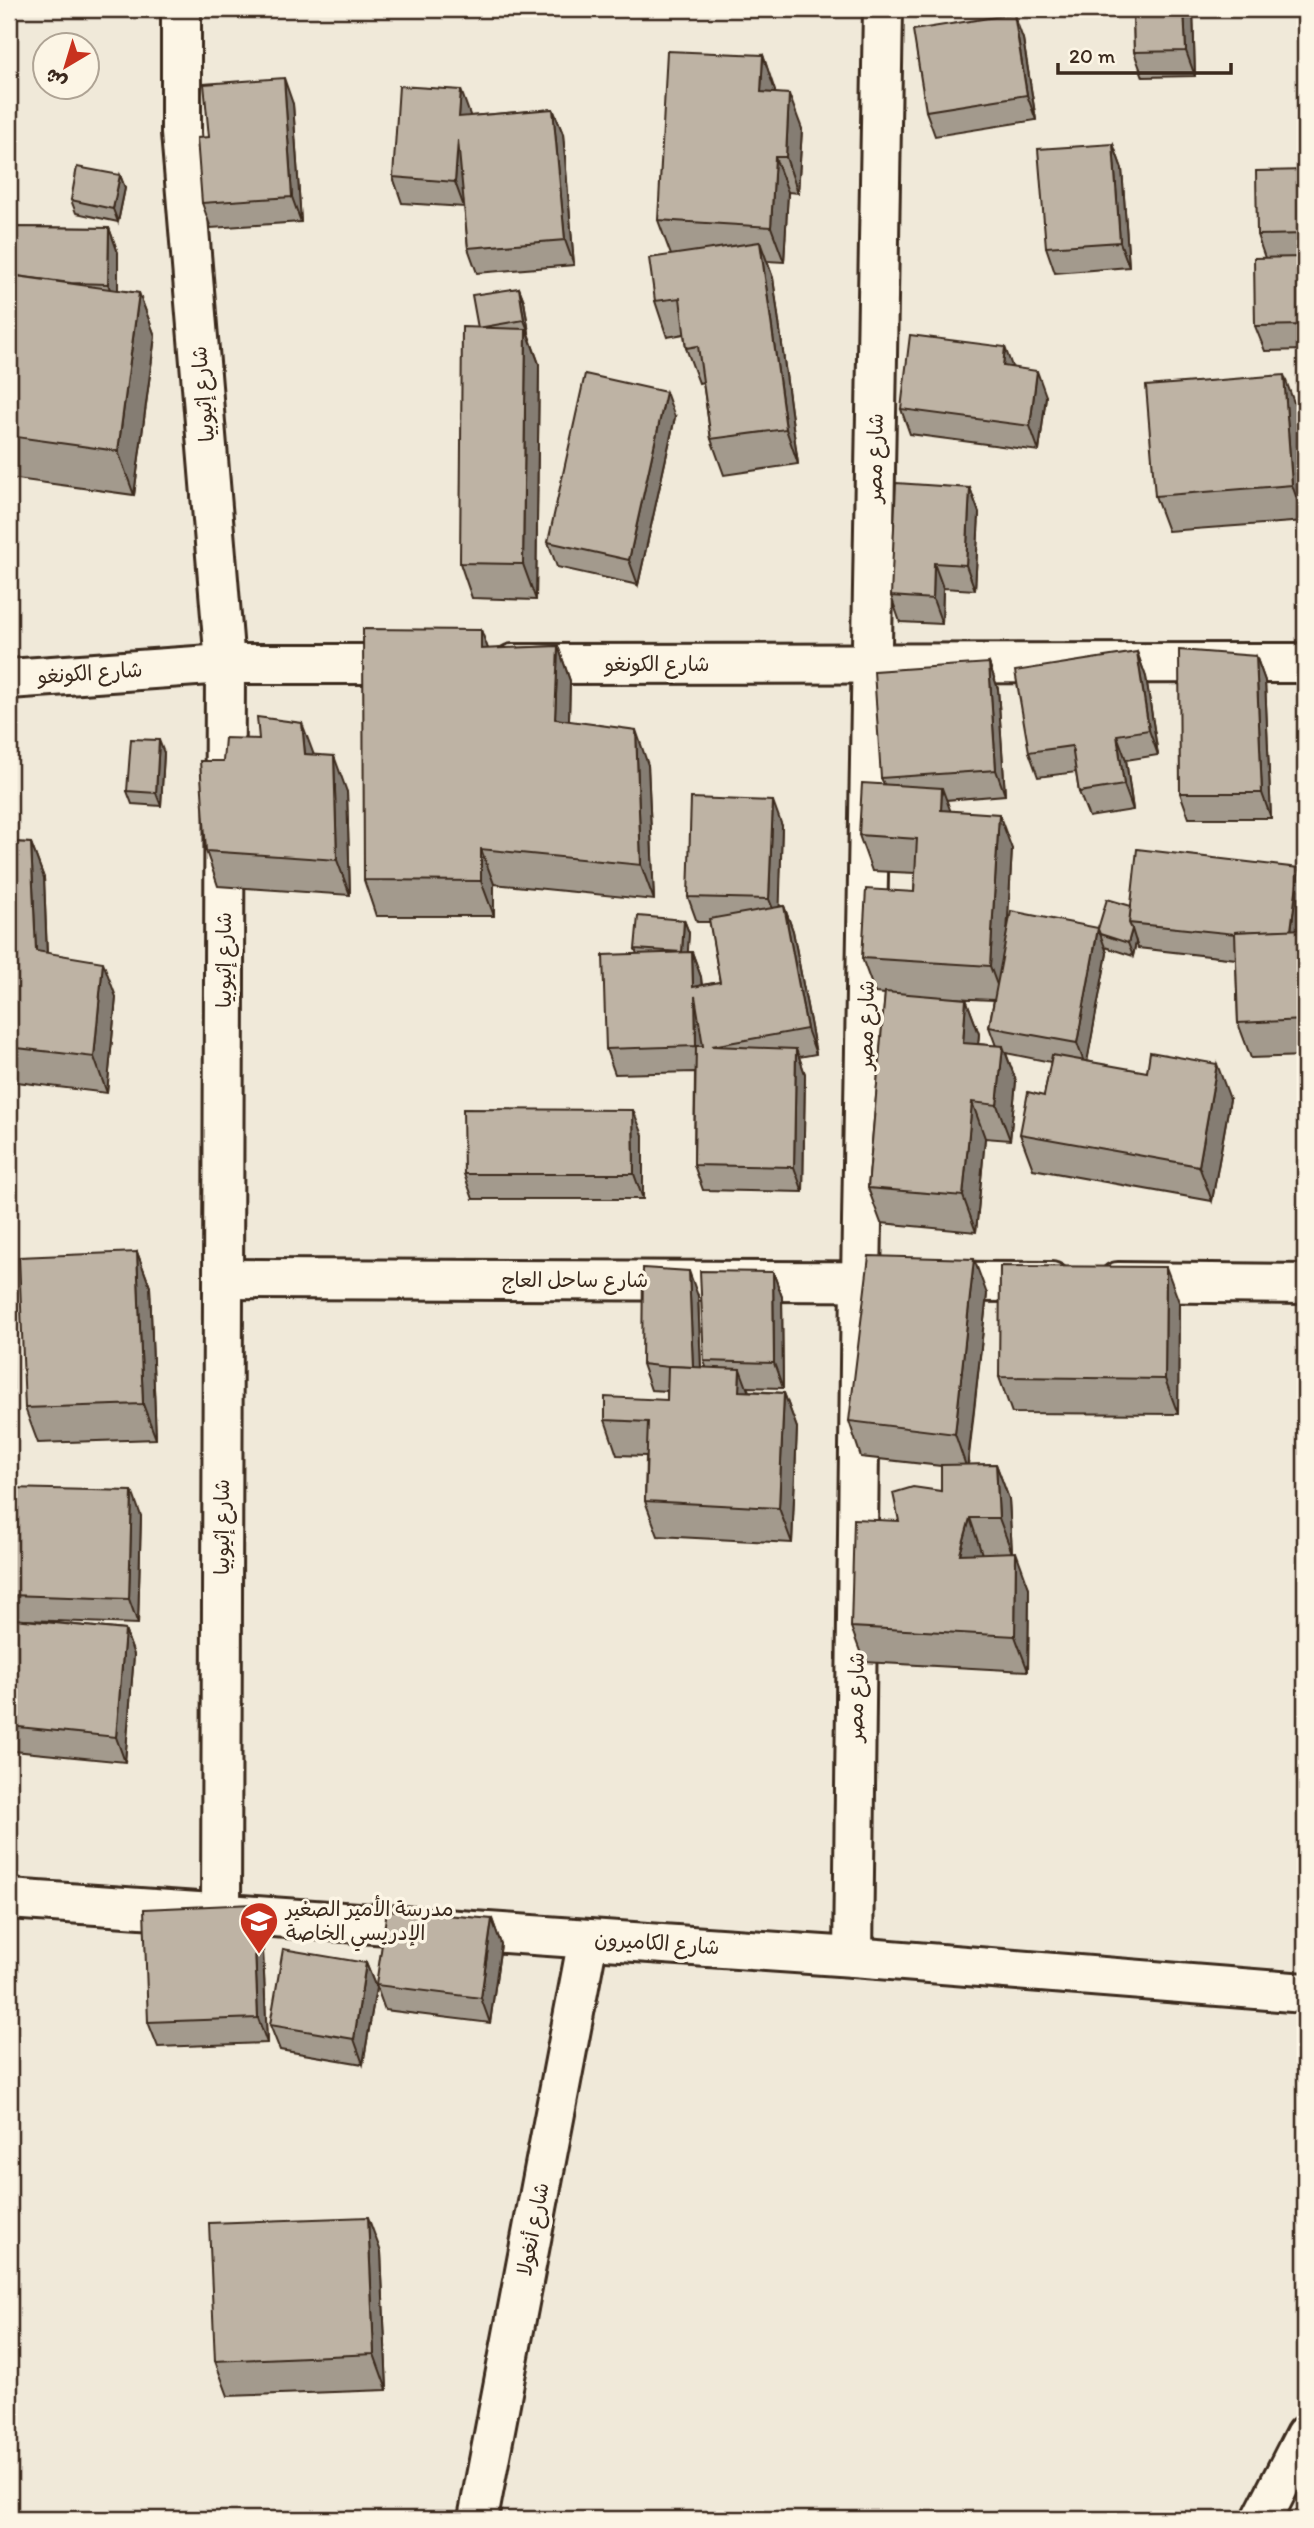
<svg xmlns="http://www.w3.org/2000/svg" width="1314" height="2528" font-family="Itim,'Playpen Sans Arabic',sans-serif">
<rect width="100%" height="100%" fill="#f0e9d9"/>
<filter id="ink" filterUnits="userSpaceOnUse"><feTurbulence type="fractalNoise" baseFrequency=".0143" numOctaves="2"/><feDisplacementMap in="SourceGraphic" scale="14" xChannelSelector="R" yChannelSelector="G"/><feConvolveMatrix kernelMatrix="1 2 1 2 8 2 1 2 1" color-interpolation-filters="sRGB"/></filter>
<g filter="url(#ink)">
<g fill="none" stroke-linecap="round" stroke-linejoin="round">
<g stroke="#3b2a1e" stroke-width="44">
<g id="street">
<path d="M181,9V133L225,664L221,1912"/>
<path d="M513,664L1305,663"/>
<path d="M9,679L225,664H414"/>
<path d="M224,1279L1051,1282"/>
<path d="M1118,1282L1305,1284"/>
<path d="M9,1899L853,1957L1305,1993"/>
<path d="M853,1957L861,1280L883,9"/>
<path d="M478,2519L588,1939"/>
</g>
</g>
<g stroke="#3b2a1e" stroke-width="44">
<path id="primary" d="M1262,2519L1305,2435"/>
</g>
<use href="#street" stroke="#fcf5e5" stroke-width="38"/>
<use href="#primary" stroke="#fcf5e5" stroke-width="38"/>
</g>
<g fill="#a39a8d" stroke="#3b2a1e" stroke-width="2" fill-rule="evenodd">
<path d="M61,9H154V13Z"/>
<path d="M1133,9H1193L1195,76L1143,77L1134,52Z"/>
<path d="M1023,39L1036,120L935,136L926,111Z"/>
<path d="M763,55L775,93L802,129L798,193L788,192L784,262L767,261L773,278L798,464L724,475L711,439L703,382L699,383L686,348L684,334L667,337L655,301L671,255L658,220Z"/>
<path d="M293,104L301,222L211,228L202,203L209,137Z"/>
<path d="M553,109L563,134L574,265L477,273L468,248L464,203V207L402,203L393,177L470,116Z"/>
<path d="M1113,144L1122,169L1129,267L1055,273L1046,247Z"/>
<path d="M1305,170V350L1265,351L1255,326L1265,258L1257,235Z"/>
<path d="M120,175L125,188L118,222L76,213L71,200Z"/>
<path d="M9,227L109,228L118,253V290L139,293L155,336L134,495L9,478Z"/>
<path d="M519,288L524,301L529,333H528L539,364L536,600L472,598L460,563L478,328Z"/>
<path d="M1012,367L1046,396L1039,451L910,434L901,409Z"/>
<path d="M1297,411L1305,521L1168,531L1155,496Z"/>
<path d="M675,417L638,585L557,567L548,542Z"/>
<path d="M970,488L979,513L975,590L943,588L942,624L900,622L891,596Z"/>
<path d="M481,630L488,649L558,646L570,681L569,721L648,765L654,900L494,884V916H376L364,880Z"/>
<path d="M1137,652L1146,677L1158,755L1126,760L1133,810L1089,817L1079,792L1076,772L1038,777L1029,752Z"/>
<path d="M1256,656L1265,681L1271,818H1189L1180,793Z"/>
<path d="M989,663L998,689L1005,795L946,800L950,811L1012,849L1007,933L1098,928L1131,906L1299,868L1305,886V915L1304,929H1305V1056L1251,1058L1238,1023L1236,959L1138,948L1136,942L1133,956L1105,947L1107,953L1087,1061L1230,1099L1212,1201L1033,1169L1020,1134L1044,1096L1051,1062L1006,1053L1016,1081L1010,1140L985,1138L976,1232L881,1223L868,1188L885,994L875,993L862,958L914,892L915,873L872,871L859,835L884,784L881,778ZM948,998L994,1000L989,1027L996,1046L978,1044L979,1034L966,999Z"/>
<path d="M164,753L161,806L132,804L127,791Z"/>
<path d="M314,755L347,792L350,895L218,886L206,851L223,761Z"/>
<path d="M782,826L779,906H784L793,931L816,1054L799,1057L805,1074L803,1192L703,1190L694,1165L695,1072L615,1074L606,1049L637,954L635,949L684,920L689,933L687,952H692L701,977L702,985L720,982L710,922H697L688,897Z"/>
<path d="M9,842L31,843L44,878L47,953L116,997L107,1093L9,1081Z"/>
<path d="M643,1135V1199H473L464,1174Z"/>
<path d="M137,1252L150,1287L156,1439L38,1443L25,1408Z"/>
<path d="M773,1272L782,1297L783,1388L747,1387L749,1391L784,1393L797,1428L792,1543L658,1536L645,1501L646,1456L617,1455L605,1420L667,1400V1391L651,1390L642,1364L698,1296L701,1367H706L704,1361Z"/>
<path d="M987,1294L968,1465L996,1464L1009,1499L1012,1553L1029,1588L1028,1671L864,1662L851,1627L899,1521L941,1491V1466L861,1457L849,1421Z"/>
<path d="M1179,1302L1178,1414L1012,1413L999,1377Z"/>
<path d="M9,1340L12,1350L13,1447H9Z"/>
<path d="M9,1488L141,1516L138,1624L25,1620L125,1630L134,1655L125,1762L14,1751L9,1736V1683L14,1620L9,1605Z"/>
<path d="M253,1904L262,1929L267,2043L158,2047L148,2022Z"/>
<path d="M492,1919L501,1944L490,2023L385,2010L376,1985Z"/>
<path d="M366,1963L376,1988L363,2064L280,2050L270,2025Z"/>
<path d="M381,2252L387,2390L228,2396L215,2361Z"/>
</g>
<g fill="#857d73" stroke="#3b2a1e" stroke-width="2">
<path d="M1184,9H1193L1195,76L1186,51Z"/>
<path d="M1014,14L1023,39L1036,120L1027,95Z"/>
<path d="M763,55L775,91L773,127L761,92Z"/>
<path d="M284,78L293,104L301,222L292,197Z"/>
<path d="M461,90L470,115L468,142L459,117Z"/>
<path d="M789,94L802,129L798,193L786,157Z"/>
<path d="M553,109L563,134L574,265L565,240Z"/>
<path d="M458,140L467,165L464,207L455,182Z"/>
<path d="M1113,144L1122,169L1129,267L1120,242Z"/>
<path d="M775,157L788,192L784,262L771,227Z"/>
<path d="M120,175L125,188L118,222L113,209Z"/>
<path d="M109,228L118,253V309L108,284Z"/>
<path d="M760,242L773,278L798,464L786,429Z"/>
<path d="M519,288L524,301L529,333L524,320Z"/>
<path d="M139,293L155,336L134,495L118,451Z"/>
<path d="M526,329L539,364L536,600L523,564Z"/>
<path d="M1005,347L1014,372L1003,366Z"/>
<path d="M1037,371L1046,396L1039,451L1030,426Z"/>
<path d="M1284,375L1297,411L1305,521L1292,485Z"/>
<path d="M666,392L675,417L638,585L629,560Z"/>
<path d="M970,488L979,513L975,590L966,565Z"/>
<path d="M934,563L943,588L942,624L933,599Z"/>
<path d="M481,630L494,665L481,649Z"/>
<path d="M558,646L570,681L568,755L555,719Z"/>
<path d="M1137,652L1146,677L1158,755L1149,730Z"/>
<path d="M1256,656L1265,681L1271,818L1262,793Z"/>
<path d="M989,663L998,689L1005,795L996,770Z"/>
<path d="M302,723L315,758L305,754Z"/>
<path d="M636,730L648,765L654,900L641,865Z"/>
<path d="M1117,735L1126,760L1133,810L1124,785Z"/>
<path d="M159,740L164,753L161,806L156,793Z"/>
<path d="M334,756L347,792L350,895L337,860Z"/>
<path d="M942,788L955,823L941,810Z"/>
<path d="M773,801L782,826L779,924L769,899Z"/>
<path d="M999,814L1012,849L1003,1001L990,966Z"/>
<path d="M31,843L44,878L48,986L36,951Z"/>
<path d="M481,849L494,884V916L481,881Z"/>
<path d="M1299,868L1305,886V915L1299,965L1290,940Z"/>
<path d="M784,906L793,931L816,1054L807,1029Z"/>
<path d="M684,920L689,933L687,966L682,952Z"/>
<path d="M1098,928L1107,953L1086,1068L1077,1043Z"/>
<path d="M1132,929L1136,942L1133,956L1128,943Z"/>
<path d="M692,952L701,977L703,1012L693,987Z"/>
<path d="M103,962L116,997L107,1093L94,1057Z"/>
<path d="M695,996L704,1021L705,1071L696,1046Z"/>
<path d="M966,999L979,1034L975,1078L963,1043Z"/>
<path d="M1003,1046L1016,1081L1010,1140L997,1105Z"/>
<path d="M796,1049L805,1074L803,1192L794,1167Z"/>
<path d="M1217,1064L1230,1099L1212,1201L1199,1166Z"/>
<path d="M972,1102L985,1138L976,1232L963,1196Z"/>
<path d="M633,1110L643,1135V1199L634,1174Z"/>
<path d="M137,1252L150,1287L156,1439L143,1404Z"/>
<path d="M974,1259L987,1294L967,1469L955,1434Z"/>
<path d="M1166,1267L1179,1302L1178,1414L1165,1379Z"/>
<path d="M689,1271L698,1296L702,1394L693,1369Z"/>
<path d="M773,1272L782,1297L783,1388L774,1363Z"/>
<path d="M9,1340L12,1350L13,1447L9,1435Z"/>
<path d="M740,1369L753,1404L739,1391Z"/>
<path d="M784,1393L797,1428L792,1543L779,1508Z"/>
<path d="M996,1464L1009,1499L1012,1553L999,1518Z"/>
<path d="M132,1491L141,1516L138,1624L129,1599Z"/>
<path d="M970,1518L982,1554H960Z"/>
<path d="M1016,1552L1029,1588L1028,1671L1015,1636Z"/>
<path d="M125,1630L134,1655L125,1762L116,1737Z"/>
<path d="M253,1904L262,1929L267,2043L258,2018Z"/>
<path d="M492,1919L501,1944L490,2023L481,1998Z"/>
<path d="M366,1963L376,1988L363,2064L354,2039Z"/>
<path d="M368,2217L381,2252L387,2390L374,2354Z"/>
</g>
<g fill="#beb3a4" stroke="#3b2a1e" stroke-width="2" fill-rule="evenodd">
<path d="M1133,9H1184L1186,51L1134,52Z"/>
<path d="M1014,14L1027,95L926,111L913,30Z"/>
<path d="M667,51L763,55L761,92L789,94L786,157H775L771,227L658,220Z"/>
<path d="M284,78L292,197L202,203L197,138L209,137L204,84Z"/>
<path d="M399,86L461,90L459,117L553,109L565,240L468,248L458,140L455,182L393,177Z"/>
<path d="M1113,144L1120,242L1046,247L1038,149Z"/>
<path d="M77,167L120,175L113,209L71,200Z"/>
<path d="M1305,170V234L1257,235L1256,171Z"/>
<path d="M9,227L109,228L108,284L71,283L9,275Z"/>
<path d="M760,242L786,429L711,439L698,346L686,348L680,298L655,301L649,258Z"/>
<path d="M1305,257V325L1255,326L1254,258Z"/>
<path d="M9,275L139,293L118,451L9,436Z"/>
<path d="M519,288L524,320L478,328L472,295Z"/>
<path d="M462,327L526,329L523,564L460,563Z"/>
<path d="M910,335L1005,347L1003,366L1037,371L1030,426L901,409Z"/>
<path d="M585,374L666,392L629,560L548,542Z"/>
<path d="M1284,375L1292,485L1155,496L1146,386Z"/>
<path d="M896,483L970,488L966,565L934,563L933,599L891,596Z"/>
<path d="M363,629L481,630V649L558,646L555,719L636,730L641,865L481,849V881L364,880Z"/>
<path d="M1179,650L1256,656L1262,793H1180Z"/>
<path d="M1137,652L1149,730L1117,735L1124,785L1079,792L1072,746L1029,752L1015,671Z"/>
<path d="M989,663L996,770L881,778L874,671Z"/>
<path d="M257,717L302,723L305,754L334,756L337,860L206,851L200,761H223L225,738L259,739Z"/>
<path d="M131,739L159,740L156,793L127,791Z"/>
<path d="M862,783L942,788L941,810L999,814L990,966L862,958L866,889L914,892L917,839L859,835Z"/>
<path d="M691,798L773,801L769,899L688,897Z"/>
<path d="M9,842L31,843L36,951L103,962L94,1057L9,1047Z"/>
<path d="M1137,849L1299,868L1291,930L1235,932V934L1129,923Z"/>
<path d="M1107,899L1131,906L1129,923L1132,929L1128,943L1100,934L1098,929Z"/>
<path d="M784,906L807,1029L712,1046L796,1049L794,1167L694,1165L696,1046L606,1049L603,955L692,952L693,987L720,982L709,919ZM695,996L703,1046H696Z"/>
<path d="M1011,911L1098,928L1077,1043L989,1027Z"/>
<path d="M638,916L684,920L682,952L635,949Z"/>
<path d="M1305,929V1020L1238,1023L1235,932Z"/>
<path d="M885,992L966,999L963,1043L1003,1046L997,1105L972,1102L963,1196L868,1188Z"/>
<path d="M1150,1052L1217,1064L1199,1166L1020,1134L1028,1092L1044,1096L1052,1055L1147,1072Z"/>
<path d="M463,1109L633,1110L634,1174H464Z"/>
<path d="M137,1252L143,1404L25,1408L19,1257Z"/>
<path d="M869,1256L974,1259L955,1434L849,1421Z"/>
<path d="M1000,1266L1166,1267L1165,1379L999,1377Z"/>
<path d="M643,1268L689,1271L693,1367L668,1366V1367L642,1364Z"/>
<path d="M700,1271L773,1272L774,1363L704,1361Z"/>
<path d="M668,1366L740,1369L739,1391L784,1393L779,1508L645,1501L648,1422L605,1420V1397L667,1400Z"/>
<path d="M996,1464L999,1518H970L960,1554L1016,1552L1015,1636L851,1627L854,1519L899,1521L893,1493L913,1487L941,1491V1465Z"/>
<path d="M9,1488L132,1491L129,1599L9,1595Z"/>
<path d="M14,1619L125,1630L116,1737L9,1726V1683Z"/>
<path d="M253,1904L258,2018L148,2022L144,1909Z"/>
<path d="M387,1910L492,1919L481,1998L376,1985Z"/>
<path d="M283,1949L366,1963L354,2039L270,2025Z"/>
<path d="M368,2217L374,2354L215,2361L209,2223Z"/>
</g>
</g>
<defs>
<g id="school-pin" transform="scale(2.0125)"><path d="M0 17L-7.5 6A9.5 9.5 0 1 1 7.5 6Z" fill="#c8321e" stroke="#fcf5e5"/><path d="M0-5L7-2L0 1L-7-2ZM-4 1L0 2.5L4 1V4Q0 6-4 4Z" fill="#fff"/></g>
</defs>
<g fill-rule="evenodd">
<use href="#school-pin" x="259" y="1921"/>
</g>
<g text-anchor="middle" stroke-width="7" stroke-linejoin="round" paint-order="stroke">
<g font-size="21" fill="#3b2a1e" stroke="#fcf5e5">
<text transform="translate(203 394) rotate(-95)" y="7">شارع إثيوبيا</text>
<text transform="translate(875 458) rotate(-89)" y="7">شارع مصر</text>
<text x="657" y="671">شارع الكونغو</text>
<text transform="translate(90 673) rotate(-4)" y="7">شارع الكونغو</text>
<text transform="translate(224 960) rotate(-90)" y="7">شارع إثيوبيا</text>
<text transform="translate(866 1025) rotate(-89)" y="7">شارع مصر</text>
<text x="575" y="1287">شارع ساحل العاج</text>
<text transform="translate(222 1527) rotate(-90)" y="7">شارع إثيوبيا</text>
<text transform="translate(856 1697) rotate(-89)" y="7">شارع مصر</text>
<text transform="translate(657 1943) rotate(4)" y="7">شارع الكاميرون</text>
<text transform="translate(533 2229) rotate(-79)" y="7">شارع أنغولا</text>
</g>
<g font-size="21" fill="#3b2a1e" stroke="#fcf5e5" text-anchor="start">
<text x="286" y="1916">مدرسة الأمير الصغير<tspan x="286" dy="24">الإدريسي الخاصة</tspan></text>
</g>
</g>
<rect width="1314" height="2528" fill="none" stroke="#fcf5e5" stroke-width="35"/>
<rect x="18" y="18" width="1279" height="2493" fill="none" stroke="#3b2a1e" stroke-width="2.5" filter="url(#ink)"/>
<g transform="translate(66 66) rotate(218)"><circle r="33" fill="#fcf5e5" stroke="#afa495" stroke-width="2"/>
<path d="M0-5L12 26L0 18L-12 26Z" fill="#c8321e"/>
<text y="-10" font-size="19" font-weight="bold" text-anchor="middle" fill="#3b2a1e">ش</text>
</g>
<path d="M1058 63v10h173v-10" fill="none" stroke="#3b2a1e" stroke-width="3.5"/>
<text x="1069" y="63" font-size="21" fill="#3b2a1e" stroke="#fcf5e5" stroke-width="5" paint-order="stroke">20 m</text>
</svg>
